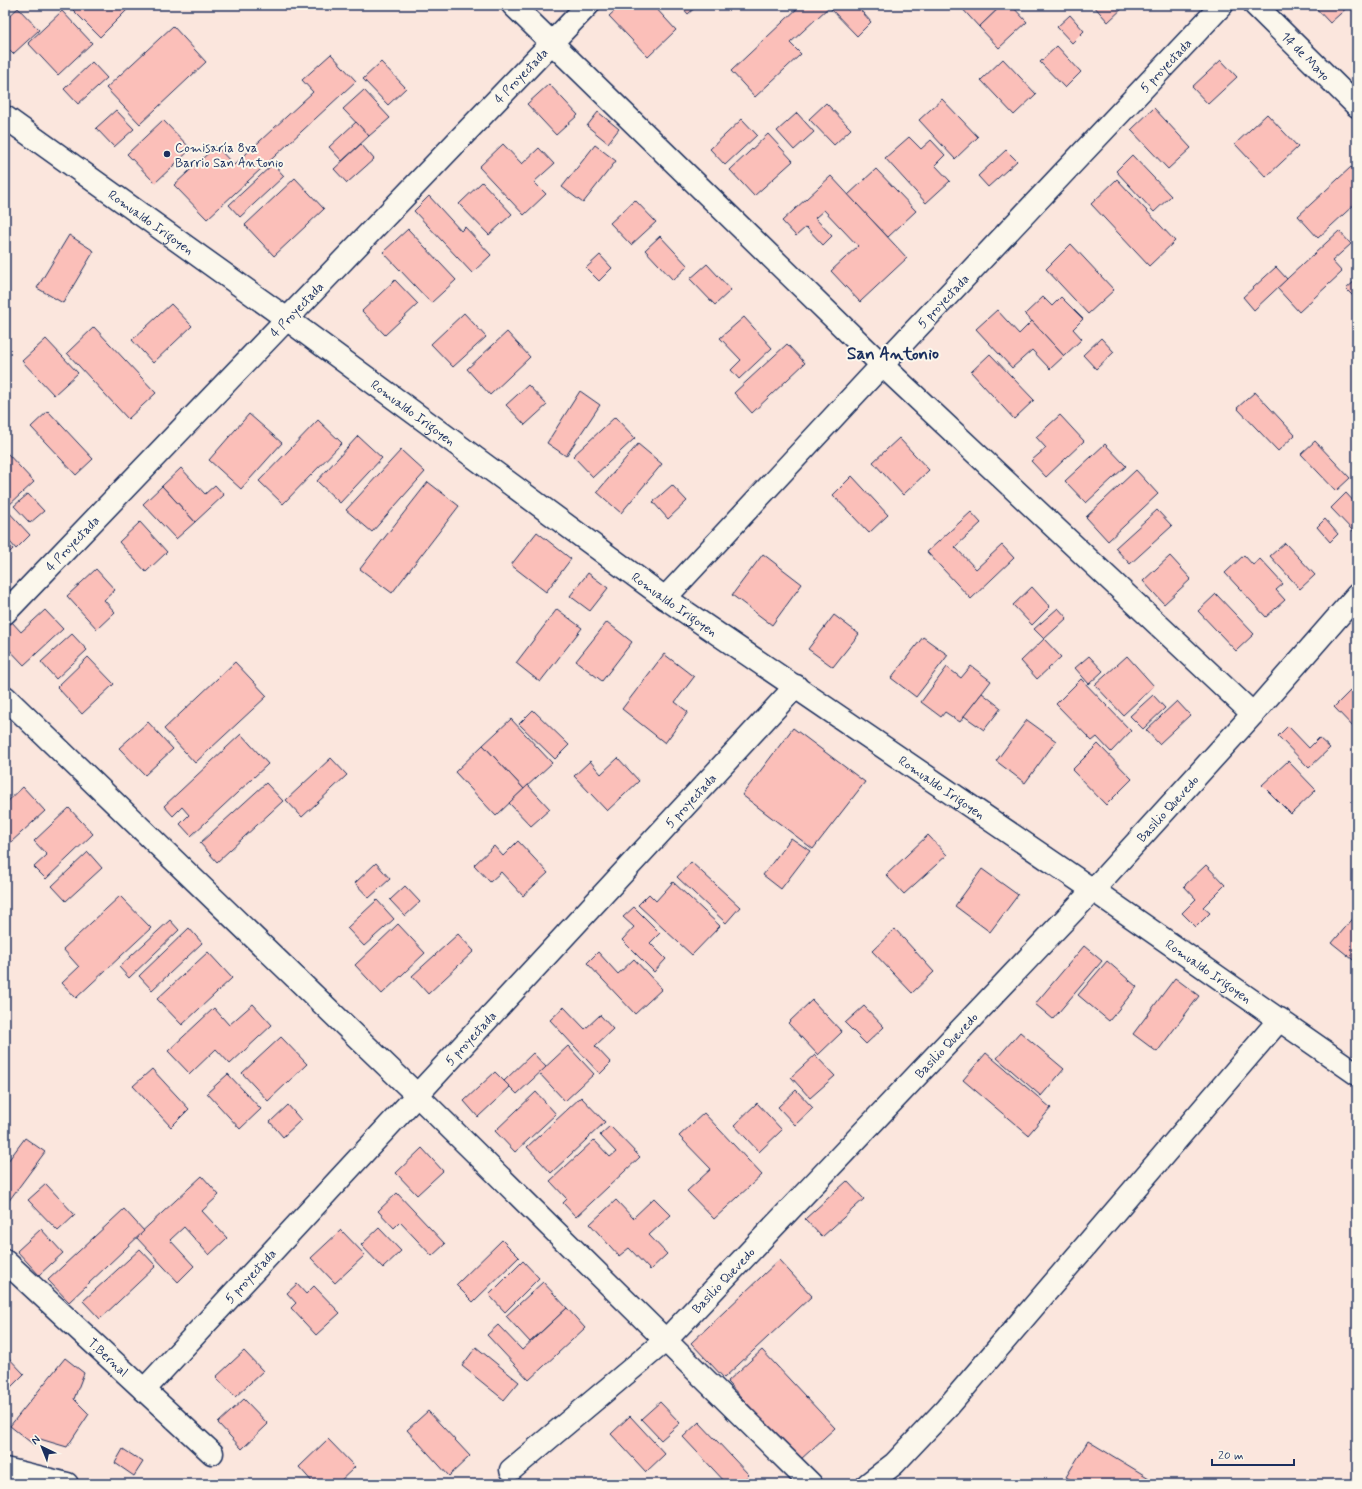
<svg xmlns="http://www.w3.org/2000/svg" width="1362" height="1489" font-family="Mynerve,sans-serif">
<rect width="100%" height="100%" fill="#fbe6dd"/>
<filter id="ink" filterUnits="userSpaceOnUse"><feTurbulence type="fractalNoise" baseFrequency=".025" numOctaves="2"/><feDisplacementMap in="SourceGraphic" scale="8" xChannelSelector="R" yChannelSelector="G"/><feConvolveMatrix kernelMatrix="1 2 1 2 8 2 1 2 1" color-interpolation-filters="sRGB"/></filter>
<g filter="url(#ink)">
<g fill="#fbbfb9" stroke="#1b2f5e">
<path d="M68,5H132L100,37Z"/>
<path d="M621,5H653L676,30L648,57L609,16Z"/>
<path d="M680,5H698L688,14Z"/>
<path d="M801,5H856L871,22L857,36L829,7L790,43L801,54L755,97L731,71Z"/>
<path d="M959,5H1002L979,27Z"/>
<path d="M1002,5H1011L1027,22L999,48L979,27Z"/>
<path d="M1093,5H1126L1108,22Z"/>
<path d="M1313,5H1350L1330,23Z"/>
<path d="M18,8L39,30L13,54L5,46V20Z"/>
<path d="M62,11L92,43L58,75L28,43Z"/>
<path d="M1070,15L1084,31L1072,43L1057,27Z"/>
<path d="M173,26L206,62L140,124L106,88Z"/>
<path d="M1057,46L1081,72L1065,88L1040,62Z"/>
<path d="M331,54L356,81L207,219L174,185L216,146L234,165L313,92L302,80Z"/>
<path d="M1003,59L1036,94L1014,115L981,80Z"/>
<path d="M1221,60L1237,77L1208,104L1192,87Z"/>
<path d="M92,62L107,78L78,104L64,89Z"/>
<path d="M381,62L406,88L388,105L363,79Z"/>
<path d="M549,84L578,115L556,135L527,104Z"/>
<path d="M364,90L390,118L369,136L343,109Z"/>
<path d="M942,99L978,137L955,159L919,120Z"/>
<path d="M826,103L851,129L834,145L809,119Z"/>
<path d="M1154,108L1191,148L1168,169L1131,130Z"/>
<path d="M116,110L134,129L114,147L96,128Z"/>
<path d="M598,112L619,129L608,143L587,126Z"/>
<path d="M797,113L814,132L794,150L777,131Z"/>
<path d="M1267,114L1298,147L1266,177L1235,144Z"/>
<path d="M742,119L757,135L725,165L710,149Z"/>
<path d="M163,120L191,149L155,183L127,154Z"/>
<path d="M356,122L369,136L342,161L329,147Z"/>
<path d="M768,134L793,161L754,196L730,170Z"/>
<path d="M909,137L921,149L931,140L945,155L935,165L950,181L926,203L885,158Z"/>
<path d="M361,144L374,159L347,183L334,169Z"/>
<path d="M503,144L522,164L539,148L554,164L534,182L546,194L524,215L479,167Z"/>
<path d="M595,145L616,161L583,203L562,187Z"/>
<path d="M1006,150L1017,161L988,187L978,176Z"/>
<path d="M1132,155L1171,196L1154,212L1116,171Z"/>
<path d="M273,164L284,176L240,217L229,205Z"/>
<path d="M1351,167L1357,174V202L1318,238L1298,216Z"/>
<path d="M876,169L916,211L888,237L848,195Z"/>
<path d="M831,176L907,258L860,302L831,271L858,246L824,210L815,218L832,236L823,245L806,227L796,236L782,221Z"/>
<path d="M295,178L324,209L274,256L245,225Z"/>
<path d="M1117,179L1175,241L1149,266L1091,204Z"/>
<path d="M482,182L512,214L489,235L459,204Z"/>
<path d="M429,196L461,231L465,227L491,255L472,273L414,211Z"/>
<path d="M635,200L656,222L631,245L610,223Z"/>
<path d="M408,229L456,280L431,303L383,252Z"/>
<path d="M1339,231L1351,244L1332,261L1342,272L1299,312L1277,288Z"/>
<path d="M69,235L94,251L63,303L37,288Z"/>
<path d="M660,236L688,266L673,280L645,250Z"/>
<path d="M1071,244L1114,290L1088,314L1046,269Z"/>
<path d="M600,255L612,268L599,281L586,268Z"/>
<path d="M707,264L731,290L715,305L690,279Z"/>
<path d="M1276,267L1287,279L1254,310L1243,297Z"/>
<path d="M1357,279V300L1346,289Z"/>
<path d="M395,280L418,304L385,335L362,311Z"/>
<path d="M1043,297L1052,306L1061,297L1083,319L1073,329L1082,339L1064,356L1025,314Z"/>
<path d="M171,304L192,326L153,363L132,340Z"/>
<path d="M997,310L1019,334L1032,321L1064,356L1050,369L1032,350L1012,368L976,329Z"/>
<path d="M464,313L486,337L453,367L431,344Z"/>
<path d="M744,317L772,348L739,379L731,370L741,360L720,338Z"/>
<path d="M94,327L156,393L128,419L67,353Z"/>
<path d="M507,332L530,357L490,395L467,369Z"/>
<path d="M1101,338L1114,352L1096,369L1083,355Z"/>
<path d="M46,339L78,373L54,395L22,361Z"/>
<path d="M787,344L805,363L752,413L734,393Z"/>
<path d="M990,354L1034,400L1014,419L971,372Z"/>
<path d="M528,385L547,405L525,425L506,405Z"/>
<path d="M580,391L600,405L566,456L547,443Z"/>
<path d="M1255,392L1295,435L1278,451L1237,408Z"/>
<path d="M48,411L93,459L76,475L31,427Z"/>
<path d="M249,414L282,443L241,489L209,460Z"/>
<path d="M1060,415L1084,441L1046,477L1031,461L1046,448L1036,437Z"/>
<path d="M615,417L635,438L593,477L573,456Z"/>
<path d="M318,420L342,443L283,504L259,481Z"/>
<path d="M358,436L382,458L340,503L317,481Z"/>
<path d="M899,438L929,470L903,495L873,462Z"/>
<path d="M1315,441L1350,478L1336,491L1301,454Z"/>
<path d="M638,444L662,464L621,513L597,492Z"/>
<path d="M1105,444L1126,466L1086,503L1065,481Z"/>
<path d="M401,450L425,472L372,532L346,510Z"/>
<path d="M7,453L34,482L8,506L5,503V455Z"/>
<path d="M181,468L205,494L215,485L224,495L195,522L162,486Z"/>
<path d="M1136,470L1158,494L1108,541L1086,517Z"/>
<path d="M852,476L888,515L869,533L833,495Z"/>
<path d="M428,482L459,506L392,593L360,569Z"/>
<path d="M672,485L687,501L668,519L653,502Z"/>
<path d="M162,486L195,522L176,539L143,504Z"/>
<path d="M1346,493L1357,505V529L1354,532L1331,508Z"/>
<path d="M28,494L44,511L30,523L14,506Z"/>
<path d="M5,508L30,535L16,549L5,536Z"/>
<path d="M1157,510L1172,526L1130,564L1115,548Z"/>
<path d="M971,512L981,523L955,547L976,569L1002,545L1014,558L971,599L927,552Z"/>
<path d="M1325,519L1338,534L1330,542L1317,527Z"/>
<path d="M140,522L167,552L146,572L119,542Z"/>
<path d="M537,532L571,559L546,592L511,565Z"/>
<path d="M5,541L13,549L5,557Z"/>
<path d="M1285,543L1315,575L1300,589L1270,556Z"/>
<path d="M763,554L802,584L772,625L732,595Z"/>
<path d="M1244,555L1253,565L1260,559L1283,584L1276,590L1285,600L1266,617L1225,573Z"/>
<path d="M1170,556L1191,579L1164,604L1143,581Z"/>
<path d="M96,569L115,590L104,600L115,612L97,629L67,596Z"/>
<path d="M588,573L608,588L590,611L570,596Z"/>
<path d="M1032,587L1050,607L1032,625L1013,605Z"/>
<path d="M1216,594L1254,634L1236,651L1198,611Z"/>
<path d="M1058,608L1067,618L1044,639L1034,629Z"/>
<path d="M557,609L582,628L540,682L516,663Z"/>
<path d="M45,610L63,629L24,665L5,645V626L11,621L21,632Z"/>
<path d="M834,615L859,634L833,667L808,649Z"/>
<path d="M607,622L632,642L602,681L576,661Z"/>
<path d="M72,634L87,650L56,679L41,662Z"/>
<path d="M923,637L948,655L916,697L891,678Z"/>
<path d="M1044,639L1061,657L1037,679L1021,661Z"/>
<path d="M664,654L694,677L675,702L688,712L665,743L622,709Z"/>
<path d="M1089,656L1103,671L1089,684L1075,668Z"/>
<path d="M1127,656L1154,686L1123,715L1095,685Z"/>
<path d="M88,657L114,684L82,714L57,687Z"/>
<path d="M235,662L267,696L195,763L164,729Z"/>
<path d="M971,666L991,681L960,722L945,712L941,717L921,702L947,667L961,678Z"/>
<path d="M1081,679L1131,731L1111,752L1097,737L1092,741L1056,704Z"/>
<path d="M1354,687L1357,691V731L1334,707Z"/>
<path d="M982,693L1001,708L984,730L964,716Z"/>
<path d="M1153,695L1165,708L1143,729L1130,716Z"/>
<path d="M1177,701L1190,715L1159,744L1146,730Z"/>
<path d="M533,710L569,745L555,759L519,724Z"/>
<path d="M511,719L552,763L524,789L483,745Z"/>
<path d="M1027,720L1056,741L1025,783L996,761Z"/>
<path d="M148,722L173,749L145,775L119,748Z"/>
<path d="M1288,726L1309,748L1319,738L1330,748L1309,768L1278,736Z"/>
<path d="M793,728L865,782L813,849L742,795Z"/>
<path d="M241,734L268,764L191,836L180,824L189,815L182,807L173,816L164,806Z"/>
<path d="M1098,744L1132,779L1106,805L1072,770Z"/>
<path d="M483,745L524,789L496,816L455,772Z"/>
<path d="M331,758L347,775L302,817L286,800Z"/>
<path d="M618,758L639,781L607,811L574,776L590,761L601,774Z"/>
<path d="M1288,761L1316,790L1291,814L1262,785Z"/>
<path d="M266,783L283,801L217,862L200,843Z"/>
<path d="M528,785L550,809L531,826L509,803Z"/>
<path d="M23,787L45,811L10,843L5,838V804Z"/>
<path d="M69,808L93,834L46,879L34,867L47,855L34,841Z"/>
<path d="M928,835L947,855L904,894L886,875Z"/>
<path d="M791,838L810,851L781,889L763,875Z"/>
<path d="M518,841L548,873L523,896L501,872L490,882L474,865L494,846L503,856Z"/>
<path d="M88,852L102,868L66,901L52,886Z"/>
<path d="M691,862L740,907L726,923L677,877Z"/>
<path d="M376,863L390,879L369,898L355,883Z"/>
<path d="M1206,865L1225,885L1203,907L1210,913L1196,927L1182,913L1196,899L1184,886Z"/>
<path d="M982,869L1018,895L990,932L955,906Z"/>
<path d="M673,882L720,926L692,955L638,905L649,894L656,901Z"/>
<path d="M405,886L420,902L405,916L390,900Z"/>
<path d="M120,896L151,928L76,998L62,983L79,967L63,949Z"/>
<path d="M377,900L394,919L364,946L347,928Z"/>
<path d="M634,907L660,933L650,943L666,959L654,972L622,940L634,927L623,917Z"/>
<path d="M1357,914V963L1332,943Z"/>
<path d="M170,920L179,930L129,978L119,967Z"/>
<path d="M398,924L425,953L382,994L355,965Z"/>
<path d="M189,928L202,943L152,990L139,976Z"/>
<path d="M895,929L934,972L912,993L872,951Z"/>
<path d="M458,934L474,951L428,994L412,976Z"/>
<path d="M1084,946L1102,961L1053,1019L1035,1004Z"/>
<path d="M208,952L232,978L182,1025L157,999Z"/>
<path d="M598,952L618,974L634,959L662,989L635,1014L587,963Z"/>
<path d="M1107,961L1137,987L1109,1021L1078,995Z"/>
<path d="M1175,978L1199,996L1157,1052L1133,1034Z"/>
<path d="M812,1000L842,1032L818,1055L788,1023Z"/>
<path d="M253,1004L272,1025L230,1064L216,1049L190,1074L168,1051L214,1008L229,1025Z"/>
<path d="M864,1006L884,1027L866,1044L845,1023Z"/>
<path d="M564,1007L585,1029L600,1015L613,1029L595,1046L611,1063L600,1074L550,1020Z"/>
<path d="M1020,1032L1064,1069L1041,1096L997,1058Z"/>
<path d="M281,1037L307,1064L268,1101L242,1073Z"/>
<path d="M568,1046L594,1074L565,1101L539,1073Z"/>
<path d="M533,1053L546,1067L517,1094L504,1081Z"/>
<path d="M986,1053L1051,1108L1028,1135L963,1080Z"/>
<path d="M815,1055L835,1076L810,1098L791,1077Z"/>
<path d="M152,1069L189,1109L171,1127L133,1086Z"/>
<path d="M495,1072L510,1087L478,1117L464,1101Z"/>
<path d="M228,1074L261,1109L240,1129L207,1093Z"/>
<path d="M796,1090L813,1108L795,1125L778,1107Z"/>
<path d="M536,1092L556,1114L515,1152L495,1131Z"/>
<path d="M581,1097L605,1122L551,1173L527,1147Z"/>
<path d="M757,1103L782,1130L759,1152L734,1125Z"/>
<path d="M288,1105L301,1120L283,1137L270,1122Z"/>
<path d="M704,1113L762,1175L714,1219L687,1191L711,1169L679,1136Z"/>
<path d="M610,1126L640,1157L576,1217L563,1203L567,1199L550,1181L594,1140L610,1157L616,1152L600,1135Z"/>
<path d="M25,1138L45,1152L5,1206V1165Z"/>
<path d="M422,1148L443,1171L417,1195L396,1173Z"/>
<path d="M202,1176L219,1195L202,1211L227,1238L209,1255L184,1227L170,1240L194,1266L178,1282L136,1237Z"/>
<path d="M847,1181L864,1199L822,1237L805,1219Z"/>
<path d="M46,1184L75,1215L58,1231L28,1200Z"/>
<path d="M397,1193L445,1244L432,1256L400,1222L394,1228L378,1211Z"/>
<path d="M654,1198L671,1215L649,1235L667,1254L650,1270L629,1248L619,1256L590,1224L616,1200L633,1218Z"/>
<path d="M124,1209L144,1231L69,1302L48,1280Z"/>
<path d="M379,1228L401,1251L383,1268L361,1245Z"/>
<path d="M41,1229L63,1253L39,1275L17,1251Z"/>
<path d="M341,1230L365,1255L335,1283L311,1258Z"/>
<path d="M502,1240L519,1257L473,1302L456,1285Z"/>
<path d="M140,1249L156,1266L100,1319L83,1301Z"/>
<path d="M779,1260L812,1296L724,1378L691,1343Z"/>
<path d="M523,1261L539,1278L505,1312L489,1295Z"/>
<path d="M543,1282L567,1308L530,1342L506,1316Z"/>
<path d="M297,1284L306,1294L314,1286L340,1313L316,1335L291,1308L296,1303L287,1293Z"/>
<path d="M567,1308L585,1328L529,1380L487,1335L498,1325L522,1350Z"/>
<path d="M476,1347L519,1382L504,1400L462,1366Z"/>
<path d="M762,1350L835,1428L800,1460L727,1382Z"/>
<path d="M244,1351L263,1371L235,1397L216,1377Z"/>
<path d="M5,1354L24,1374L5,1393Z"/>
<path d="M65,1358L84,1373L74,1399L89,1414L67,1447L40,1439L34,1445L10,1426Z"/>
<path d="M244,1399L268,1424L242,1449L218,1423Z"/>
<path d="M660,1402L680,1423L661,1440L641,1419Z"/>
<path d="M428,1411L470,1456L449,1476L407,1430Z"/>
<path d="M630,1416L665,1454L646,1472L611,1434Z"/>
<path d="M699,1422L749,1475L740,1484H727L683,1437Z"/>
<path d="M328,1439L355,1467L337,1484H314L299,1467Z"/>
<path d="M1088,1441L1149,1478L1145,1484H1078L1066,1477Z"/>
<path d="M123,1449L143,1462L134,1476L115,1463Z"/>
</g>
<g fill="none" stroke-linecap="round" stroke-linejoin="round">
<g stroke="#1b2f5e" stroke-width="25">
<g id="minor">
<path d="M513,5L882,365L1253,714"/>
<path id="s1" d="M1255,5L1357,106"/>
<path id="s2" d="M5,117L287,319L665,598L1093,890L1357,1074"/>
<path id="s3" d="M665,598L882,365L1222,5"/>
<path id="s4" d="M5,613L588,5"/>
<path d="M5,697L417,1095L811,1484"/>
<path id="s5" d="M5,1261L212,1453"/>
<path id="s6" d="M144,1390L796,686"/>
<path d="M5,1469L67,1484"/>
<path id="s7" d="M511,1470L666,1340L1093,890L1253,714L1357,595"/>
<path d="M868,1484L894,1464L946,1409L1280,1019"/>
</g>
</g>
<use href="#minor" stroke="#fbf7ec" stroke-width="22"/>
</g>
</g>
<circle fill="#1b2f5e" stroke="#fbf7ec" stroke-width="1.5" cx="167" cy="154" r="4"/>
<g text-anchor="middle" stroke-width="4" stroke-linejoin="round" paint-order="stroke">
<g font-size="13" fill="#1b2f5e" stroke="#fbf7ec">
<text dy="5" stroke="none"><textPath href="#s1" startOffset="72">14 de Mayo</textPath></text>
<text dy="5" stroke="none"><textPath href="#s3" startOffset="731">5 proyectada</textPath></text>
<text dy="5" stroke="none"><textPath href="#s4" startOffset="745">4 Proyectada</textPath></text>
<text dy="5" stroke="none"><textPath href="#s2" startOffset="180">Romualdo Irigoyen</textPath></text>
<text dy="5" stroke="none"><textPath href="#s3" startOffset="407">5 proyectada</textPath></text>
<text dy="5" stroke="none"><textPath href="#s4" startOffset="421">4 Proyectada</textPath></text>
<text dy="5" stroke="none"><textPath href="#s2" startOffset="504">Romualdo Irigoyen</textPath></text>
<text dy="5" stroke="none"><textPath href="#s4" startOffset="97">4 Proyectada</textPath></text>
<text dy="5" stroke="none"><textPath href="#s2" startOffset="828">Romualdo Irigoyen</textPath></text>
<text dy="5" stroke="none"><textPath href="#s2" startOffset="1152">Romualdo Irigoyen</textPath></text>
<text dy="5" stroke="none"><textPath href="#s6" startOffset="804">5 proyectada</textPath></text>
<text dy="5" stroke="none"><textPath href="#s7" startOffset="933">Basilio Quevedo</textPath></text>
<text dy="5" stroke="none"><textPath href="#s2" startOffset="1476">Romualdo Irigoyen</textPath></text>
<text dy="5" stroke="none"><textPath href="#s6" startOffset="480">5 proyectada</textPath></text>
<text dy="5" stroke="none"><textPath href="#s7" startOffset="609">Basilio Quevedo</textPath></text>
<text dy="5" stroke="none"><textPath href="#s6" startOffset="156">5 proyectada</textPath></text>
<text dy="5" stroke="none"><textPath href="#s7" startOffset="285">Basilio Quevedo</textPath></text>
<text dy="5" stroke="none"><textPath href="#s5" startOffset="141">T.Bernal</textPath></text>
</g>
<g font-size="13" fill="#1b2f5e" stroke="#fbf7ec" text-anchor="start">
<text x="175" y="152">Comisaría 8va<tspan x="175" dy="15">Barrio San Antonio</tspan></text>
</g>
<g font-size="17" font-weight="bold" fill="#1b2f5e" stroke="#fbf7ec">
<text x="893" y="359">San Antonio</text>
</g>
</g>
<rect width="1362" height="1489" fill="none" stroke="#fbf7ec" stroke-width="20"/>
<rect x="10" y="10" width="1342" height="1469" fill="none" stroke="#1b2f5e" stroke-width="1.5" filter="url(#ink)"/>
<g transform="translate(42 1447) rotate(317)" stroke="#fbf7ec" stroke-width="3" paint-order="stroke">
<path d="M0-3L7 15L0 10L-7 15Z" fill="#1b2f5e"/>
<text y="-6" font-size="11" font-weight="bold" text-anchor="middle" fill="#1b2f5e">N</text>
</g>
<path d="M1212 1459v6h82v-6" fill="none" stroke="#1b2f5e" stroke-width="2"/>
<text x="1218" y="1459" font-size="12" fill="#1b2f5e" stroke="#fbf7ec" stroke-width="3" paint-order="stroke">20 m</text>
</svg>
